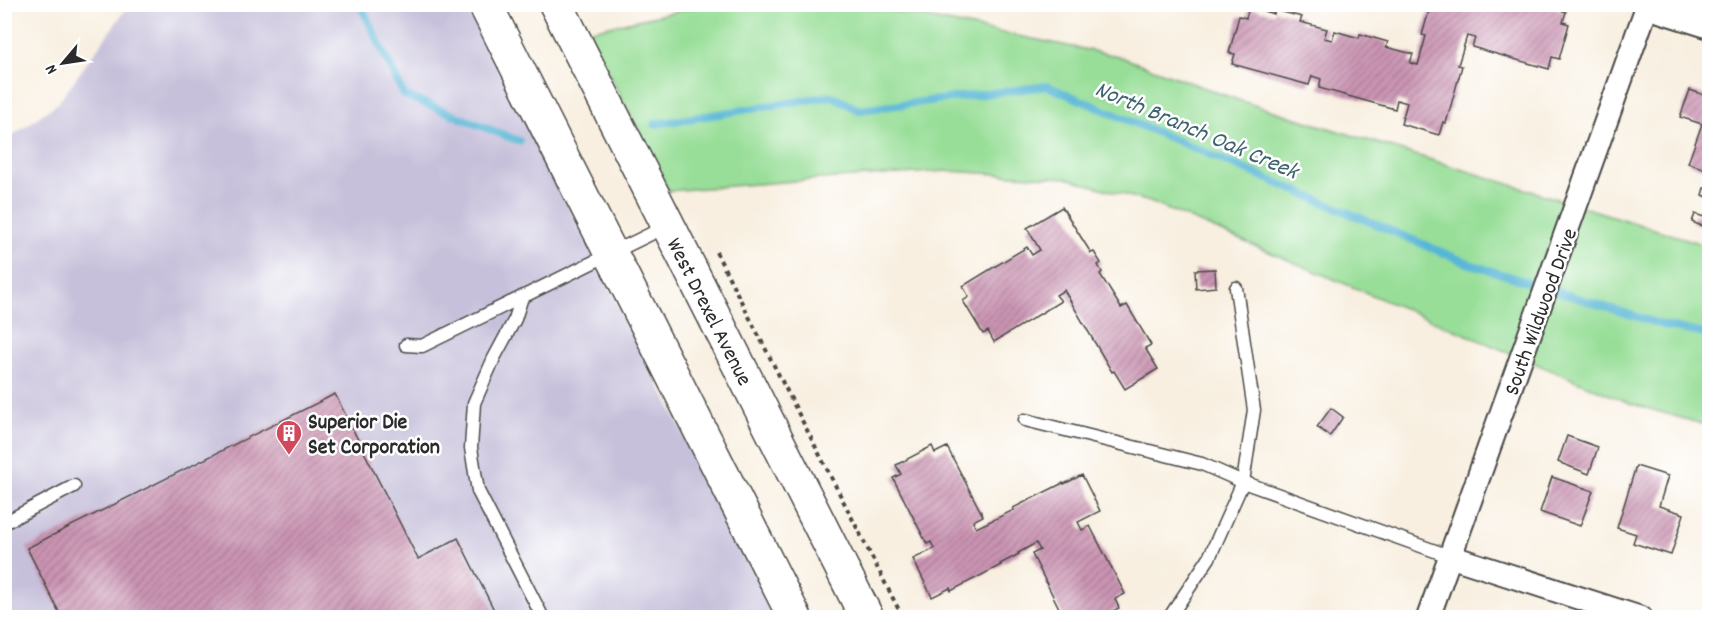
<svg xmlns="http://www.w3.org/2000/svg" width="1714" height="622" font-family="Dekko,sans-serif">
<defs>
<pattern id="building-hatch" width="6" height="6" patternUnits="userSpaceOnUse" patternTransform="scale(1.5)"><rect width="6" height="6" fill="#cb94b3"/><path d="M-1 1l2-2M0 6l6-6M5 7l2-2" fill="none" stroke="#a57992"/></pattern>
</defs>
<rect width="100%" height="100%" fill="#fff"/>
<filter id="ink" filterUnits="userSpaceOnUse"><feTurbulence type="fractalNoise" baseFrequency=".0167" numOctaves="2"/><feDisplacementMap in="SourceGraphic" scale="12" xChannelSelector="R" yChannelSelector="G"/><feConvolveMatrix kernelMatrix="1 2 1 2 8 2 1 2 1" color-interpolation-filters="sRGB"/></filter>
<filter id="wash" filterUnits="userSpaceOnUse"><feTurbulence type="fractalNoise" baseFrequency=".008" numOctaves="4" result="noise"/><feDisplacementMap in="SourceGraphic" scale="24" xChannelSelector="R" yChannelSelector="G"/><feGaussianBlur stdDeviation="1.35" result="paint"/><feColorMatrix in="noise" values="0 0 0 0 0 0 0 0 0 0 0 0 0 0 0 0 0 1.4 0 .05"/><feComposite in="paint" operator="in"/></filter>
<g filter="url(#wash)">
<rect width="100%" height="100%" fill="#f8efe0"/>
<path fill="#c6c0da" d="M129,5H466L777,617H5L4,142L58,103Z"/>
<path fill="#98de98" stroke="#628462" stroke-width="1.5" d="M706,5H847L897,12L1118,56L1238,100L1709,246V426L1629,403L1150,202L1066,178L948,171L820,179L669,191L587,31Z"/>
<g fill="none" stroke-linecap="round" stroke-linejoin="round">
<g stroke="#57b6d5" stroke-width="8">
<path d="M360,4L404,95L519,141"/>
<path d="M655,124L832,96L859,110L1047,86L1470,264L1666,326L1710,335"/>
</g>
</g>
<g id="blocks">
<g fill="url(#building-hatch)">
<path d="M1431,4H1544L1566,12L1563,22L1569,24L1559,59L1552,57L1549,69L1472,47L1475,38L1467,36L1458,65L1462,66L1446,123L1443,122L1439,135L1401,124L1407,103L1397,100L1395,109L1319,88L1321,79L1312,76L1309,85L1232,64L1235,54L1229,53L1239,16L1246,18L1249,7L1274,14L1275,10L1302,17L1300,22L1327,29L1324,38L1332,40L1335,31L1359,38L1360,34L1388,42L1386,47L1413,54L1410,63L1418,65L1426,36L1422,35Z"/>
<path d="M1690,90L1710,97V171L1688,163L1702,124L1680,117Z"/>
<path d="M1704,188L1710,190V198L1702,195Z"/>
<path d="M1062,207L1091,253L1094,252L1101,263L1098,265L1102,272L1100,274L1121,308L1127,305L1151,345L1145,348L1158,369L1125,389L1114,371L1112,372L1064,290L1056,295L1061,301L994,342L988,331L983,334L963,301L969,297L963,286L1027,247L1032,255L1040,250L1027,228Z"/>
<path d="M1695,214L1710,219L1707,228L1692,222Z"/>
<path d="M1215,269L1216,287L1196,289L1195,270Z"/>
<path d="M335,394L418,559L458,538L498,618H62L27,548Z"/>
<path d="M1331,408L1343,417L1330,436L1317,427Z"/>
<path d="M1567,436L1598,447L1589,474L1558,462Z"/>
<path d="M932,446L935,453L947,447L983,516L973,521L976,528L1014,510L1013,508L1063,483L1064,484L1082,475L1100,511L1078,522L1082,530L1090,526L1125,594L1115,599L1119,608L1100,618H1064L1032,554L1040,550L1036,543L1018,553L1019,554L1000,564L1001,565L951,591L950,588L932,597L913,559L934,549L931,542L927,544L893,478L901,474L896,465Z"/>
<path d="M1636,466L1668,476L1659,506L1684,514L1671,555L1633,543L1636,534L1617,528Z"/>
<path d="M1552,477L1593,491L1580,526L1540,512Z"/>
</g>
</g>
</g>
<g filter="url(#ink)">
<use href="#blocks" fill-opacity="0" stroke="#4a4846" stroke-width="1.5"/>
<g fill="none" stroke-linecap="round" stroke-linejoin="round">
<g stroke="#4a4846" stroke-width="15">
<g id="lane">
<path d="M522,297L515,319L494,358L474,403L471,448L478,491L543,618"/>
<path d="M406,345L422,346L667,226"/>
<path d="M1025,420L1202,464L1243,482L1449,556"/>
<path d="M4,523L74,486"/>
<path d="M1169,618L1209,558L1243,482L1254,410L1236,288"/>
</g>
</g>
<g stroke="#4a4846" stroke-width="26">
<g id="street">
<path d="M1647,7L1710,27"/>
<path d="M1449,556L1641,618"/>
<path d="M1428,618L1648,4"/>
</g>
</g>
<g stroke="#4a4846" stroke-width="36">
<g id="secondary">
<path d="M485,4L795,618"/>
<path d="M556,4L867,618"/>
</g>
</g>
<path stroke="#4a4846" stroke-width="4" stroke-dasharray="4.5 4.5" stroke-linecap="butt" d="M716,252L903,618"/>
<use href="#lane" stroke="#fff" stroke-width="12"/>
<use href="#street" stroke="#fff" stroke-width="22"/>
<use href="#secondary" stroke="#fff" stroke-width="33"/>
</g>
</g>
<defs>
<g id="building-pin" transform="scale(1.35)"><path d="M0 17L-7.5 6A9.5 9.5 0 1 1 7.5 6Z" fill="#d1495b" stroke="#fff"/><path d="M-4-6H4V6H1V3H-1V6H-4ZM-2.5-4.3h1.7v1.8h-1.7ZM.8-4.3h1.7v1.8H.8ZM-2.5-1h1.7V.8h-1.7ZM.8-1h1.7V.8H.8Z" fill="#fff"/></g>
</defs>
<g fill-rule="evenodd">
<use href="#building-pin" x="289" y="433"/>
</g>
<g text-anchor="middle" stroke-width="5" stroke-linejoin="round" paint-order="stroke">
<g font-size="22" fill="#2b2b2b" stroke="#fff">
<text transform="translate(711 311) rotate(63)" y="8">West Drexel Avenue</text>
<text transform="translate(1539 311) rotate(-70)" y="8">South Wildwood Drive</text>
</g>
<g font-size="22" font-weight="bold" fill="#2b2b2b" stroke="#fff" text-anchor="start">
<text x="308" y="428">Superior Die<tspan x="308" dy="25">Set Corporation</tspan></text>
</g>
<g font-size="24" font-style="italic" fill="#3d636f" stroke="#fff">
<text transform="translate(1197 129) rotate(23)" y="8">North Branch Oak Creek</text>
</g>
</g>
<rect width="1714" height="622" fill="none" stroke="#fff" stroke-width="24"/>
<g transform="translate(63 63) rotate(241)" stroke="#ffffff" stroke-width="4.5" paint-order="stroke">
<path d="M0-4.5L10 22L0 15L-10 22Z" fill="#2b2b2b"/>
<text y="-9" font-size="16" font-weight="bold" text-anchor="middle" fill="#2b2b2b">N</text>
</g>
</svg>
